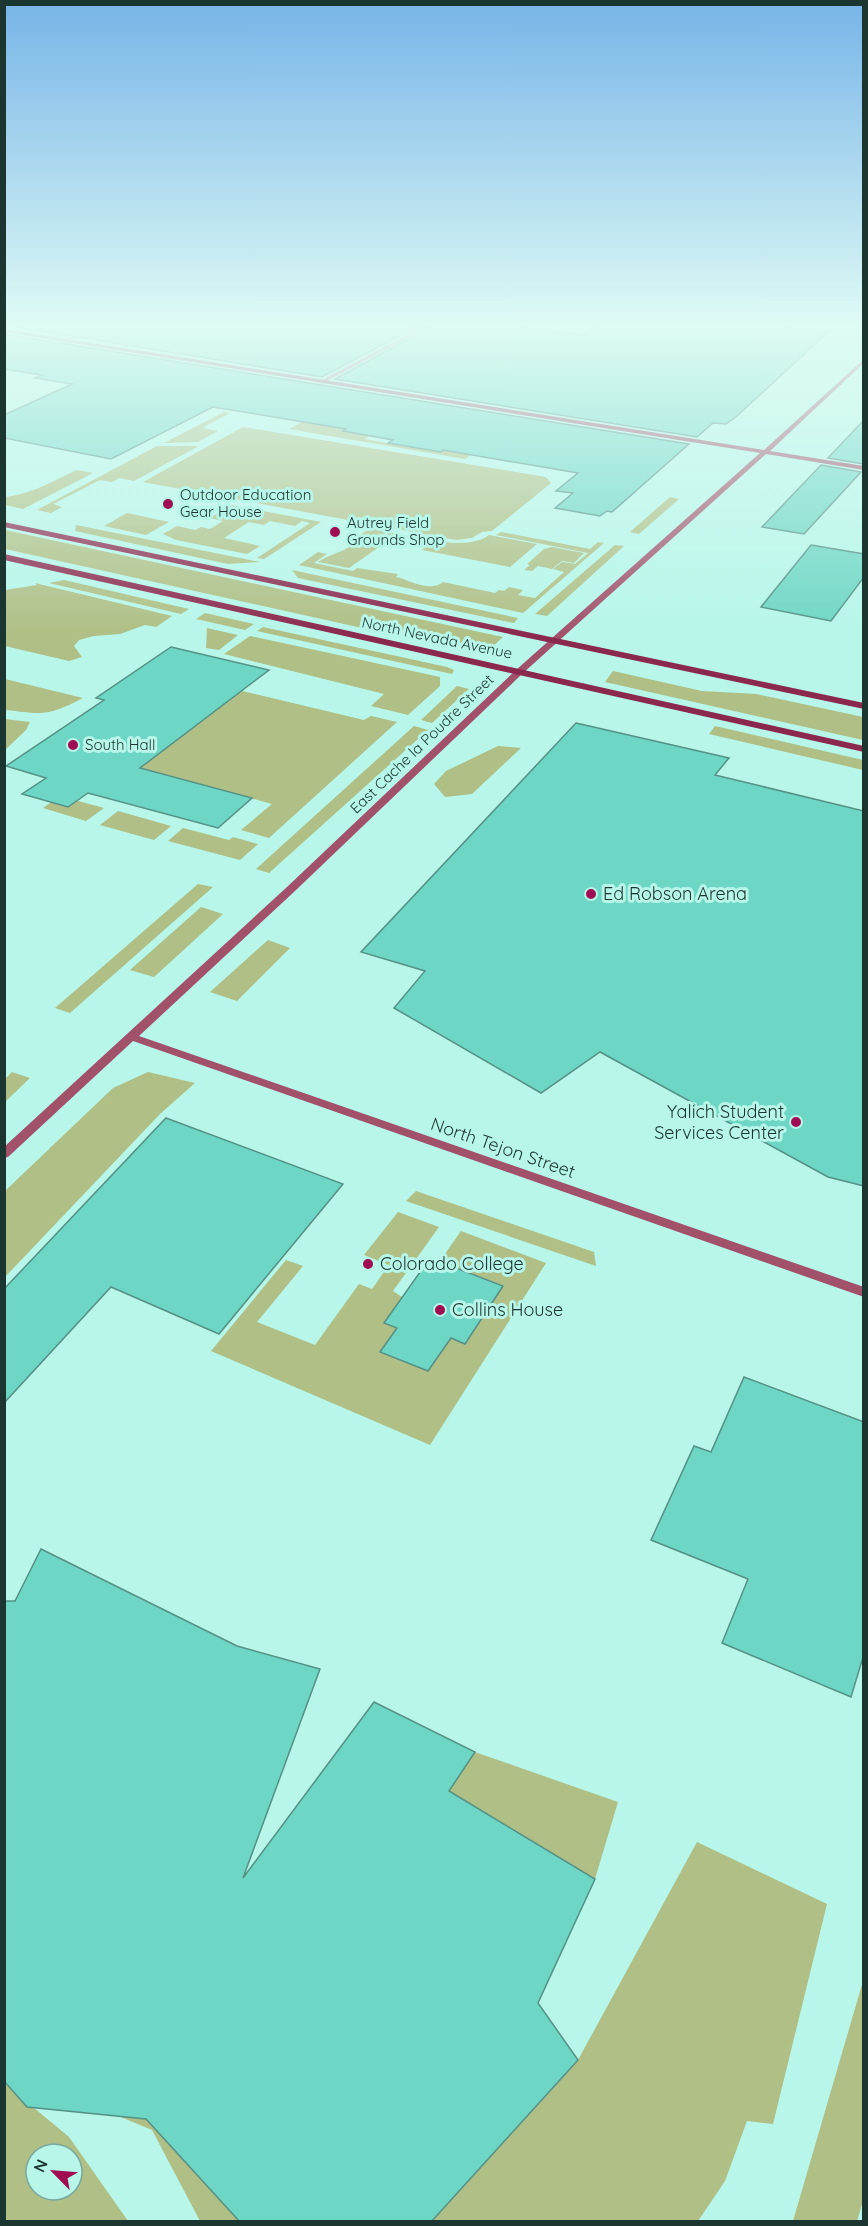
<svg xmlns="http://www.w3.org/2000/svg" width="868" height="2226" font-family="Quicksand,sans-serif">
<rect width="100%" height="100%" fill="#b7f6e9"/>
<g fill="#afbf85" fill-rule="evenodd">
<path d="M224,412L230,413L202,428L218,431L198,442L164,443Z"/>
<path d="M302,422L349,428L345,430L370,435L365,439L408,447L415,442L443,450L483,446L465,459L289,429Z"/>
<path d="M243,427L546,477L551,483L492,531L482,532L472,538L456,540L143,482Z"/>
<path d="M157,446H199L134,481L119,478L112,482L100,480L53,504L62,507L51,513L37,510Z"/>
<path d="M76,470L93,473L23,509L5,505V497C30,494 53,482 76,470Z"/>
<path d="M670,497L679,499L639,534L630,532Z"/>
<path d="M232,505L321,522L264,559L257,558L310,523L302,521L295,526L270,521L264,525L249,522L224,538L260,546L247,554L176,540L163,534L177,526L195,530L201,527L210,529L223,521L209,518Z"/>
<path d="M127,513L169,522L146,535L104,526Z"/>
<path d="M76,525L260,562L228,564L75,531Z"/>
<path d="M370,528C399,533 465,554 489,535L537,544L510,567L422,550L430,543L403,537L400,539L392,538L349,568L318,562C330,554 341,553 352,545L348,543Z"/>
<path d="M5,530L503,637L490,649L400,630H371L5,549Z"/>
<path d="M501,532L590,549L598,542L604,543L523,613L299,565L318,552L327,554L314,563L353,571L357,568L398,574L396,577C410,580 430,593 443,582L495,593L499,590L504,591L509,587L523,590L518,595L535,598L564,572L553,569L562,562L575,564L588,553L496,535Z"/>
<path d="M615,545L624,546L547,616L535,614Z"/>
<path d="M552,547L584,553L574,563L562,561L552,569L538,566L532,571L524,570L530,565L527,564L544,549Z"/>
<path d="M292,570L518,618L514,623L298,578Z"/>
<path d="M64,580L189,609L181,614L49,583Z"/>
<path d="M35,583L172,616L156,627L145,625L120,634L94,636L79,640L74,646L82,657L69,661L5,646V590L37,585Z"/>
<path d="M205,613L254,624L245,630L196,619Z"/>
<path d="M263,627L447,667L454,670L452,674L257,631Z"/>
<path d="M207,628L238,635L219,650L206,648Z"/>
<path d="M250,636L440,677V686L408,715L371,706L384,694L224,654Z"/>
<path d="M613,671L702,691L756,694L863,717V740L605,682Z"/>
<path d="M5,679L83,698C46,717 44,714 5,710Z"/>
<path d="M457,686L469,689L432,723L421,720Z"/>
<path d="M242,691L364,720L371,716L397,722L269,838L241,830L272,804L106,759L150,727L183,735Z"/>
<path d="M5,719L30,722L26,730L5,750Z"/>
<path d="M414,726L428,730L269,873L256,869Z"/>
<path d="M715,726L863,760V770L709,734Z"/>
<path d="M498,746L521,748L472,794L445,797L434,784L446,771Z"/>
<path d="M60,796L104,808L86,821L43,808Z"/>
<path d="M118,811L171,826L154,840L100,825Z"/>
<path d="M183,828L229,840L233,837L258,844L240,860L168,841Z"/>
<path d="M198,884L213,887L70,1013L55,1008Z"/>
<path d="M201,907L223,914L154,977L130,970Z"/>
<path d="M268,940L290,948L237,1001L210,992Z"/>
<path d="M12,1072L30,1078L5,1102V1079Z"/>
<path d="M148,1072L195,1083L160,1114L5,1277V1191L113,1088Z"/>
<path d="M416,1191L594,1252L596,1266L406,1201Z"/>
<path d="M398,1212L439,1227L393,1291L402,1297L384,1323L397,1328L380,1352L428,1371L451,1338L466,1343L503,1286L440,1261L461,1231L546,1263L430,1445L211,1351L286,1260L303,1266L257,1322L315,1345L359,1284L372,1289L389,1265L364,1255Z"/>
<path d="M475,1752L618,1802L595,1879L449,1791Z"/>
<path d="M697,1842L827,1904L773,2124L747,2121L725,2181L698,2221L431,2222L578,2060Z"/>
<path d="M863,1981L864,2198L857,2221H793Z"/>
<path d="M4,2083L69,2137L128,2221H5ZM36,2154H72V2190H36Z"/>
<path d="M116,2115L146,2119L240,2221H200L152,2130Z"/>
</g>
<g fill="#6ed6c4" stroke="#559186" stroke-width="1.5">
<path d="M4,325H420L322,377Z"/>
<path d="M434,325H507L583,335L599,325H772L828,332L737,416L726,424L713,423L697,437L335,379Z"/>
<path d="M4,334L689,444L612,512L607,511L600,516L555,508L573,493L556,491L578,473L443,450L441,452L388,443L393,440L343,431L346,429L213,407L111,459L4,438V415L72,384L35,378L42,375L4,369Z"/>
<path d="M864,420V464L828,458Z"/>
<path d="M821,465L861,472L804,534L762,527Z"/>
<path d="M811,545L864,554V577L831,621L761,607Z"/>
<path d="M171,647L269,670L140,768L252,798L218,828L88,793L68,807L22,794L46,778L6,766L104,700L96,698Z"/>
<path d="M576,723L729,758L715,775L864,811V1186L828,1177L600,1052L541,1093L394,1008L425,971L361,952Z"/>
<path d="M166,1118L343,1184L219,1334L111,1287L4,1403V1289Z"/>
<path d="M430,1258L503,1286L465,1344L451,1338L428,1371L380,1352L397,1328L384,1323Z"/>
<path d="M744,1377L864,1422V1654L851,1697L722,1643L748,1579L651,1540L694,1446L711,1452Z"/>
<path d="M41,1549L237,1646L320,1669L243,1878L374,1702L475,1752L449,1791L595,1879L538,2003L578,2060L431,2222H240L146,2119L27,2107L4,2081V1601H15Z"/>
</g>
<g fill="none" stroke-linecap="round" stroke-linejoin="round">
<path fill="#bb8393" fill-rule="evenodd" d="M425,325H432L325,382L320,381Z"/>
<g fill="#a1516a" fill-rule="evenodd">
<path d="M860,325H864V327L860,326Z"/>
<path d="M4,329L764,450L864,359V363L770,451L864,466V470L766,454L522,674L295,891L139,1036L864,1287V1297L133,1041L8,1157L4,1158V1147L287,887L516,670L760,453L4,332Z"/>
</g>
<g fill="#8b284e" fill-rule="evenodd">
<path d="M4,522L864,703V709L4,527Z"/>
<path d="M4,554L864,746V752L4,560Z"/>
</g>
</g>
<linearGradient id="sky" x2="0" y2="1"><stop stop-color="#77b4e8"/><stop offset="0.51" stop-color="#dffbf5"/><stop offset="1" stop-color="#dffbf5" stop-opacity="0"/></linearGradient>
<rect width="868" height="637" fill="url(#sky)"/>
<g fill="#a10d53" stroke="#b7f6e9" stroke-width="2">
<circle cx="168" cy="504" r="6"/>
<circle cx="335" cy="532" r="6"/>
<circle cx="73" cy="745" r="6"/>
<circle cx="591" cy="894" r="6"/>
<circle cx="796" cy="1122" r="6"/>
<circle cx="368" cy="1264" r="6"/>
<circle cx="440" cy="1310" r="6"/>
</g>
<g text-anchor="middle" stroke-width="6" stroke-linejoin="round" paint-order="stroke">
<g font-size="15" fill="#1b3530" stroke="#b7f6e9" text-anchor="start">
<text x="180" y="500">Outdoor Education<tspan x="180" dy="17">Gear House</tspan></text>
<text x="347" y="528">Autrey Field<tspan x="347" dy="17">Grounds Shop</tspan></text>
<text x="85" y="750">South Hall</text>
</g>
<g font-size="15" fill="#1b3530" stroke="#b7f6e9">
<text transform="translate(437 638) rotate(12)" y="5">North Nevada Avenue</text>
<text transform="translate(422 744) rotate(-44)" y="5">East Cache la Poudre Street</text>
</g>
<g font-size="18" fill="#1b3530" stroke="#b7f6e9" text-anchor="start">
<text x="603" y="900">Ed Robson Arena</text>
<text x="784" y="1118" text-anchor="end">Yalich Student<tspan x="784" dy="21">Services Center</tspan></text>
<text x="380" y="1270">Colorado College</text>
<text x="452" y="1316">Collins House</text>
</g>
<g font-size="18" fill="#1b3530" stroke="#b7f6e9">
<text transform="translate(503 1148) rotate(19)" y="6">North Tejon Street</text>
</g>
</g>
<rect width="868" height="2226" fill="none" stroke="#1b3530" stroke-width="12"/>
<g transform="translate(54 2172) rotate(295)"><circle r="28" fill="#b7f6e9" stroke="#79a99f" stroke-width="1.5"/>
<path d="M0-4.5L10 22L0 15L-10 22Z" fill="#a10d53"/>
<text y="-9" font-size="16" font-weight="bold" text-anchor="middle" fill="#1b3530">N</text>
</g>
</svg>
